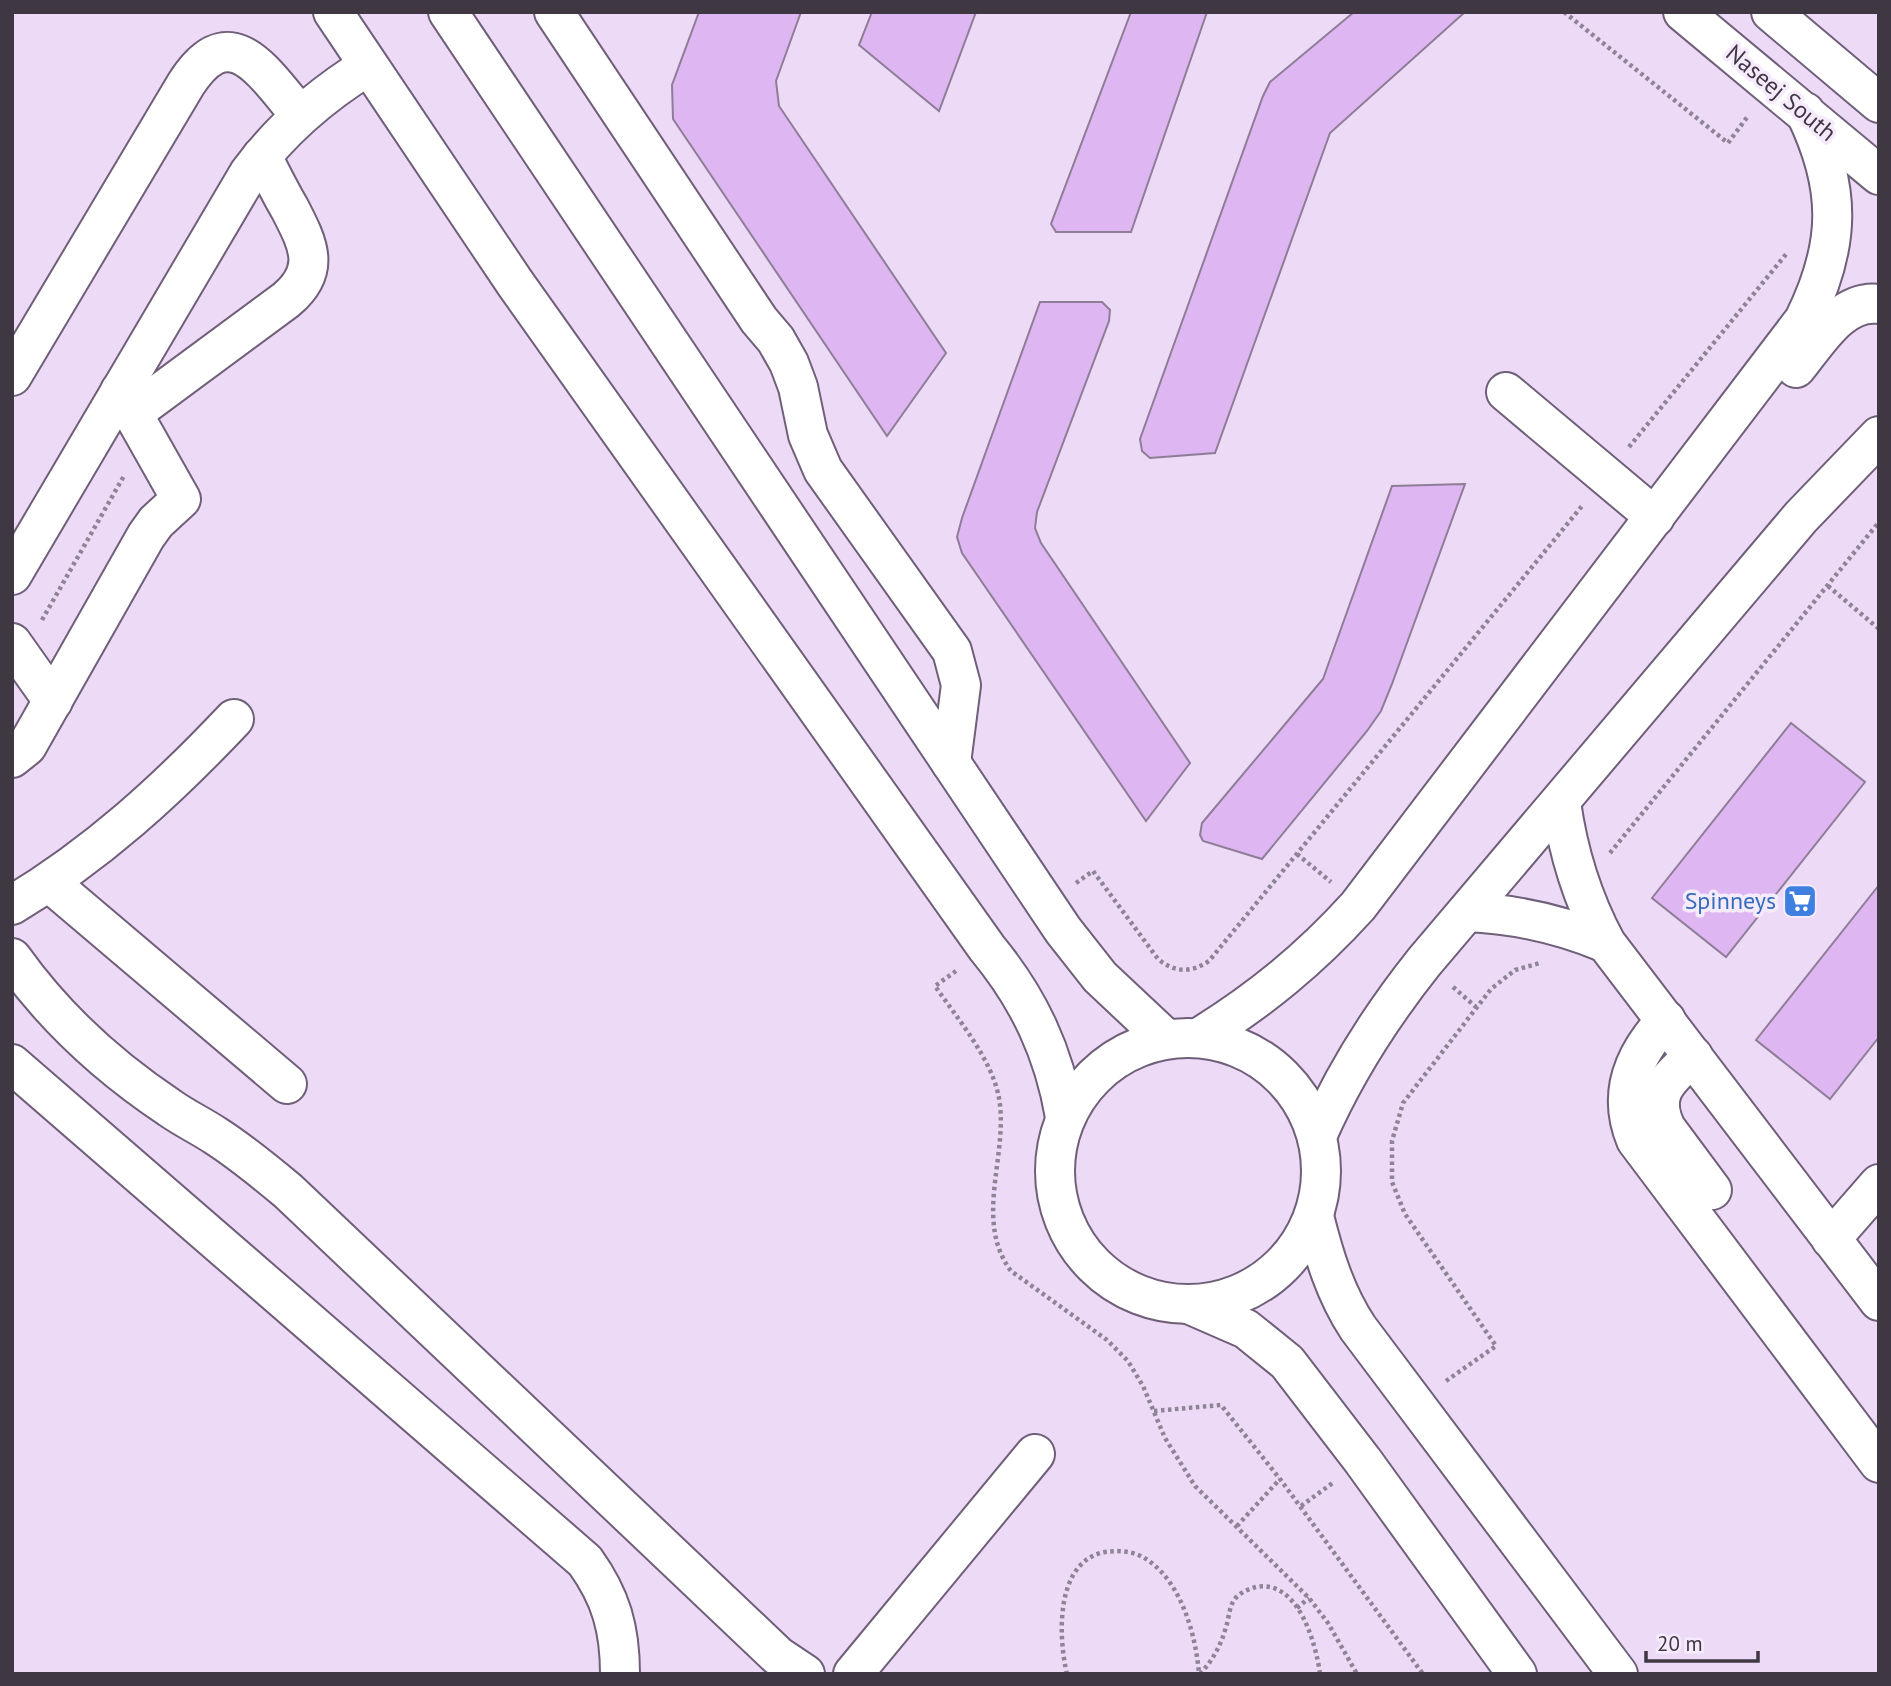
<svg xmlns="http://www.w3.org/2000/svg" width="1891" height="1686" font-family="'PT Sans',sans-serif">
<rect width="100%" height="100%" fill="#eddaf7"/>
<g fill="#deb6f2" stroke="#8e7d97" stroke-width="2">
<path d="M699,12H801L776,81L779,106L946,353L887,436L673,119L672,85Z"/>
<path d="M872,12H976L939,111L859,45Z"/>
<path d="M1131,12H1207L1131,232H1056L1051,224Z"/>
<path d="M1354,12H1465L1330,133L1215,453L1150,458L1142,451L1140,439L1263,96L1270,82Z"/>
<path d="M1040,302H1102L1110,310L1109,321L1037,512L1035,528L1041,543L1190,763L1146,821L962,553L957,537L962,518Z"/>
<path d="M1465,484L1392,684L1381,711L1367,731L1262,859L1203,841L1200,835L1202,823L1323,679L1392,486Z"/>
<path d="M1791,723L1865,782L1726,957L1652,898Z"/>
<path d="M1879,885V1037L1830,1099L1756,1040Z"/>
</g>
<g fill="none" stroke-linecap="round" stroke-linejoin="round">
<g stroke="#6f5f78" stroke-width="42">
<g id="minor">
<path d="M333,12L515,283L987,948C1029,999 1054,1052 1065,1117"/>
<path d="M448,12L1063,930L1100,977L1166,1039"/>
<path d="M554,12L759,320L776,340L789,363L798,387L808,435L823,470L952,651L961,685L951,763"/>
<path d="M1683,12L1879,175"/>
<path d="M1771,12L1879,103"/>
<path d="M1796,368C1817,343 1841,299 1879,304"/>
<path d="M12,376L186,84C231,14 265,75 300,115"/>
<path d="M1506,392L1655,517"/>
<path d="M133,413L286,300C322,270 308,244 290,209C280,192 271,174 262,156"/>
<path d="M12,575L249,173C282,128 321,95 368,66"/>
<path d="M12,643L53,701"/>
<path d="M12,758L27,746L146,536L156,522L181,499L120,391"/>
<path d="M1561,802C1568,853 1582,898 1606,943L1879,1301"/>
<path d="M50,883L287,1084"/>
<path d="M12,905C96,855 167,790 234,719"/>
<path d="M1467,912C1517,914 1560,924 1606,943"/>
<path d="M12,958C54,1017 110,1068 170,1108C184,1118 201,1126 216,1136C241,1152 264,1171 288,1191L778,1656L805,1674"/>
<path d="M1666,1020C1633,1055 1617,1094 1636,1140L1879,1463"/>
<path d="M1200,1037C1261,999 1310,959 1358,906L1804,320C1841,245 1842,188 1805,112"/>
<circle cx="1188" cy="1171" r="133"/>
<path d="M1693,1056C1669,1079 1649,1093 1666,1128L1712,1190"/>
<path d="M12,1064L585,1561C611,1597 620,1629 620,1674"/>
<path d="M1317,1136C1345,1072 1381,1016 1424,962L1801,517L1879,436"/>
<path d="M1314,1216C1324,1256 1335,1293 1358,1328L1618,1674"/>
<path d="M1831,1239L1879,1184"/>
<path d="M1191,1305L1246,1329L1287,1362L1363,1461L1517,1674"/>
<path d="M853,1674L1035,1454"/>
</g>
</g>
<g stroke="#8f8396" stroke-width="4.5" stroke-dasharray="3.5 3.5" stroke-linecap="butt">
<path d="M1564,12L1728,143L1748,116"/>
<path d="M1629,447L1787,253"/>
<path d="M1828,586L1879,629"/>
<path d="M42,620L125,474"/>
<path d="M1610,853L1879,522"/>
<path d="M1297,854L1331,882"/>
<path d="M1076,883L1093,871L1158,959C1175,973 1191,973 1209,961L1582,506"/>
<path d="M956,971L935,986C957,1018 992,1059 999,1098C1009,1155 973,1220 1011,1271L1107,1340L1128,1361L1143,1386L1165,1438L1195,1486L1309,1598L1328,1623L1357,1674"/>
<path d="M1453,987L1476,1007"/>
<path d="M1446,1381L1496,1346L1405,1214L1392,1182V1141L1403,1103L1491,989L1515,970L1540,963"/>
<path d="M1154,1411L1221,1405L1280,1479L1423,1674"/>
<path d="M1301,1506L1334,1482"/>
<path d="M1237,1526L1280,1479"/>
<path d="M1297,1608L1309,1598"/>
<path d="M1067,1674C1058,1637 1055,1561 1105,1552C1119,1550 1134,1551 1146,1559C1181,1581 1196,1635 1199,1674"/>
<path d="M1200,1674C1213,1660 1221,1645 1226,1627C1229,1618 1229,1608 1234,1600C1239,1593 1248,1589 1256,1587C1298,1579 1316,1643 1320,1674"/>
</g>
<use href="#minor" stroke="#fff" stroke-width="38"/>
</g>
<defs>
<g id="supermarket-square" transform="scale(1.75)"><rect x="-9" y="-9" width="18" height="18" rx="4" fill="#3f7fe0" stroke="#f6ebfc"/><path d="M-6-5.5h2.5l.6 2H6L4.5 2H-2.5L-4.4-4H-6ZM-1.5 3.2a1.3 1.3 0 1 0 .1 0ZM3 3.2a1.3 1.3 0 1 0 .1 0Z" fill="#fff"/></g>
</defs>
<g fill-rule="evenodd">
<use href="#supermarket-square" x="1800" y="901"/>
</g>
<g text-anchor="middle" stroke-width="7" stroke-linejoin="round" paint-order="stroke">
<g font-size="24" fill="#3f3843" stroke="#f6ebfc">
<text transform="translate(1781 93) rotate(40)" y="8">Naseej South</text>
</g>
<g font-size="24" fill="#366cbe" stroke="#f6ebfc" text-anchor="end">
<text x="1776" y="909">Spinneys</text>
</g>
</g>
<rect width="1891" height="1686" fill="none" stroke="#3f3843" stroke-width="28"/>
<path d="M1646 1651v10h112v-10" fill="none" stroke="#3f3843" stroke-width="3.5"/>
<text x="1657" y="1651" font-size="21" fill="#3f3843" stroke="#f6ebfc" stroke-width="5" paint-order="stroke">20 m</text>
</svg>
